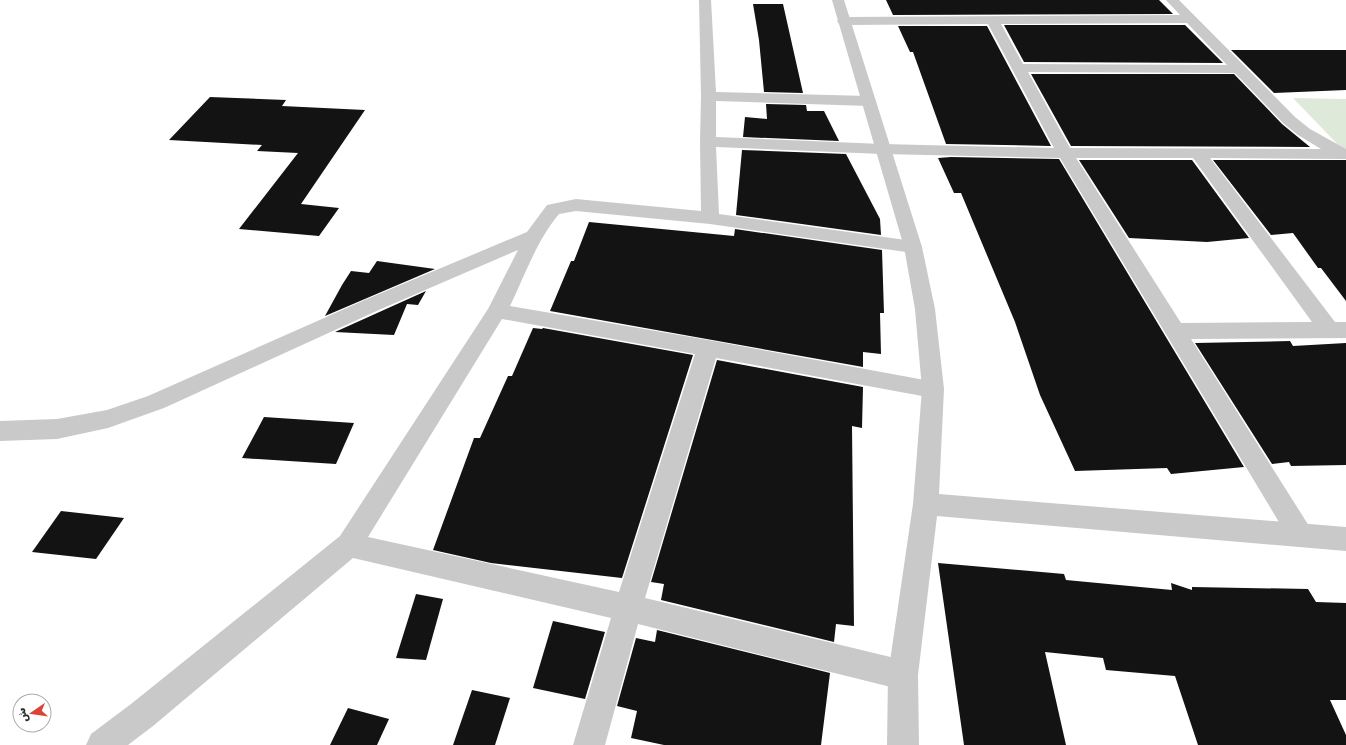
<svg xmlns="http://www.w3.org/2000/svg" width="1346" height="745" font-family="'DejaVu Sans',Cairo,sans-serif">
<rect width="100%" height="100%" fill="#fff"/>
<path fill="#dfe9da" d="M1293,98L1346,99V151H1344Z"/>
<g fill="#131313">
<path d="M886,0H1159L1173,14L893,15Z"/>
<path d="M753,4H783L803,93L764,92L759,40Z"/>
<path d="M1004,25H1185L1223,63L1024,62Z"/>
<path d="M898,26H987L1051,146L946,144L913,52H910Z"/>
<path d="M1231,50H1346V90L1274,93Z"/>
<path d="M1031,74H1234L1282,124L1310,147L1071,146Z"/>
<path d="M210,97L286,100L282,106L365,110L301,204L339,208L319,236L239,229L298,153L257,151L262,145L169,140Z"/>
<path d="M766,104L806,105L807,111H824L839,141L743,137L745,117L767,119Z"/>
<path d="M742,150L846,154L880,219L881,235L736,215Z"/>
<path d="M951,157L1059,159L1244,467L1171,474L1167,468L1075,471L1040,395L1015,322L961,193H954L938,158Z"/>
<path d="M1079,160H1192L1249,238L1207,242L1129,238Z"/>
<path d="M1213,160H1346V301L1321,268H1318L1293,233L1271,235Z"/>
<path d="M589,222L734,236L735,229L882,250L884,313H880L881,354L863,352V367L550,311L571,261H574Z"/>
<path d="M377,261L435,269L325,316L342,285L351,271L369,273Z"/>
<path d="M426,291L418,305L407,304L394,335L335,332Z"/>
<path d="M533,328L542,329L543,328L693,355L622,578L491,563L433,550L474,438H480L508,376H512Z"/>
<path d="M1290,341L1293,346L1346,343V465L1291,466L1289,462L1272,464L1195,343Z"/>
<path d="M717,360L863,387L862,428L852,426L854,626L836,624L834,642L661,600L664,584L651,582Z"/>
<path d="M264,417L354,423L336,464L242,458Z"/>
<path d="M61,511L124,518L96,559L32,552Z"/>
<path d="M938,563L1064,574L1066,580L1172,590L1171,583L1192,590V587L1308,589L1316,602L1346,603V700H1330L1346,735V745H1198L1175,676L1106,670L1103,658L1045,652L1066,745H964Z"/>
<path d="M416,594L443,599L426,660L396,658Z"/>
<path d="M553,621L605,632L585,699L533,688Z"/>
<path d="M657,630L830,673L821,745H664L631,738L637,711L617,706L636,638L655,642Z"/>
<path d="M472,690L510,698L495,745H453Z"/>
<path d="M348,708L389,719L377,745H330Z"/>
</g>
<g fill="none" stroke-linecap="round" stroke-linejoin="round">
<path fill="#c9c9c9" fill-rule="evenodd" d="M699,0H711L716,92L868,96L873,98L876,101L873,104L868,106L716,101V137L882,144L1054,148L988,24L844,25L839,24L837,21L839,18L844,17L1180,15L1166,0H1179L1295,117L1310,129L1346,149V159L1210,158L1335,322H1346V338L1191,339L1309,526L1313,534L1309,542L1300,546L1291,542L1060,158L882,154L716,147L719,214L913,241L920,243L922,247L920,251L913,253L710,224L576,211L559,214C537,240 525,275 510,306L708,340L941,383L944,389L941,395L933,398L716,358L645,598L903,660L913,665L918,675L913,685L903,690L638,624L605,745H573L611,618L353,558L153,726L128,745H86L91,734L131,704L340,536L488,309L518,250L381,309L164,408L108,428L57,439L0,441V421L57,419L107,410L148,396L367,299L527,232L547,205L576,199L701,211L700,142L701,96ZM1187,23L1227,65L1023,64L1001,24ZM1028,72L1235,73L1283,123L1298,135L1321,149L1070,148ZM1076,158H1193L1312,322L1181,323ZM502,319L695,354L619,592L368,537Z"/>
<path fill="#c9c9c9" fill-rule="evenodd" d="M832,0H844L922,247L935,309L944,389L939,494L1346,527V551L937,516L918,675L919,745H887L888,675L913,504L922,389L915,309L904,247Z"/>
</g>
<g transform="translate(32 713) rotate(257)"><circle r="19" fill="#ffffff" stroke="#ababab"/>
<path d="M0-3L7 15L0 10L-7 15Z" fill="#da4436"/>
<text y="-6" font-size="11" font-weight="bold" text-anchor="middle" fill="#2c2c2c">ش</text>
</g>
</svg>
